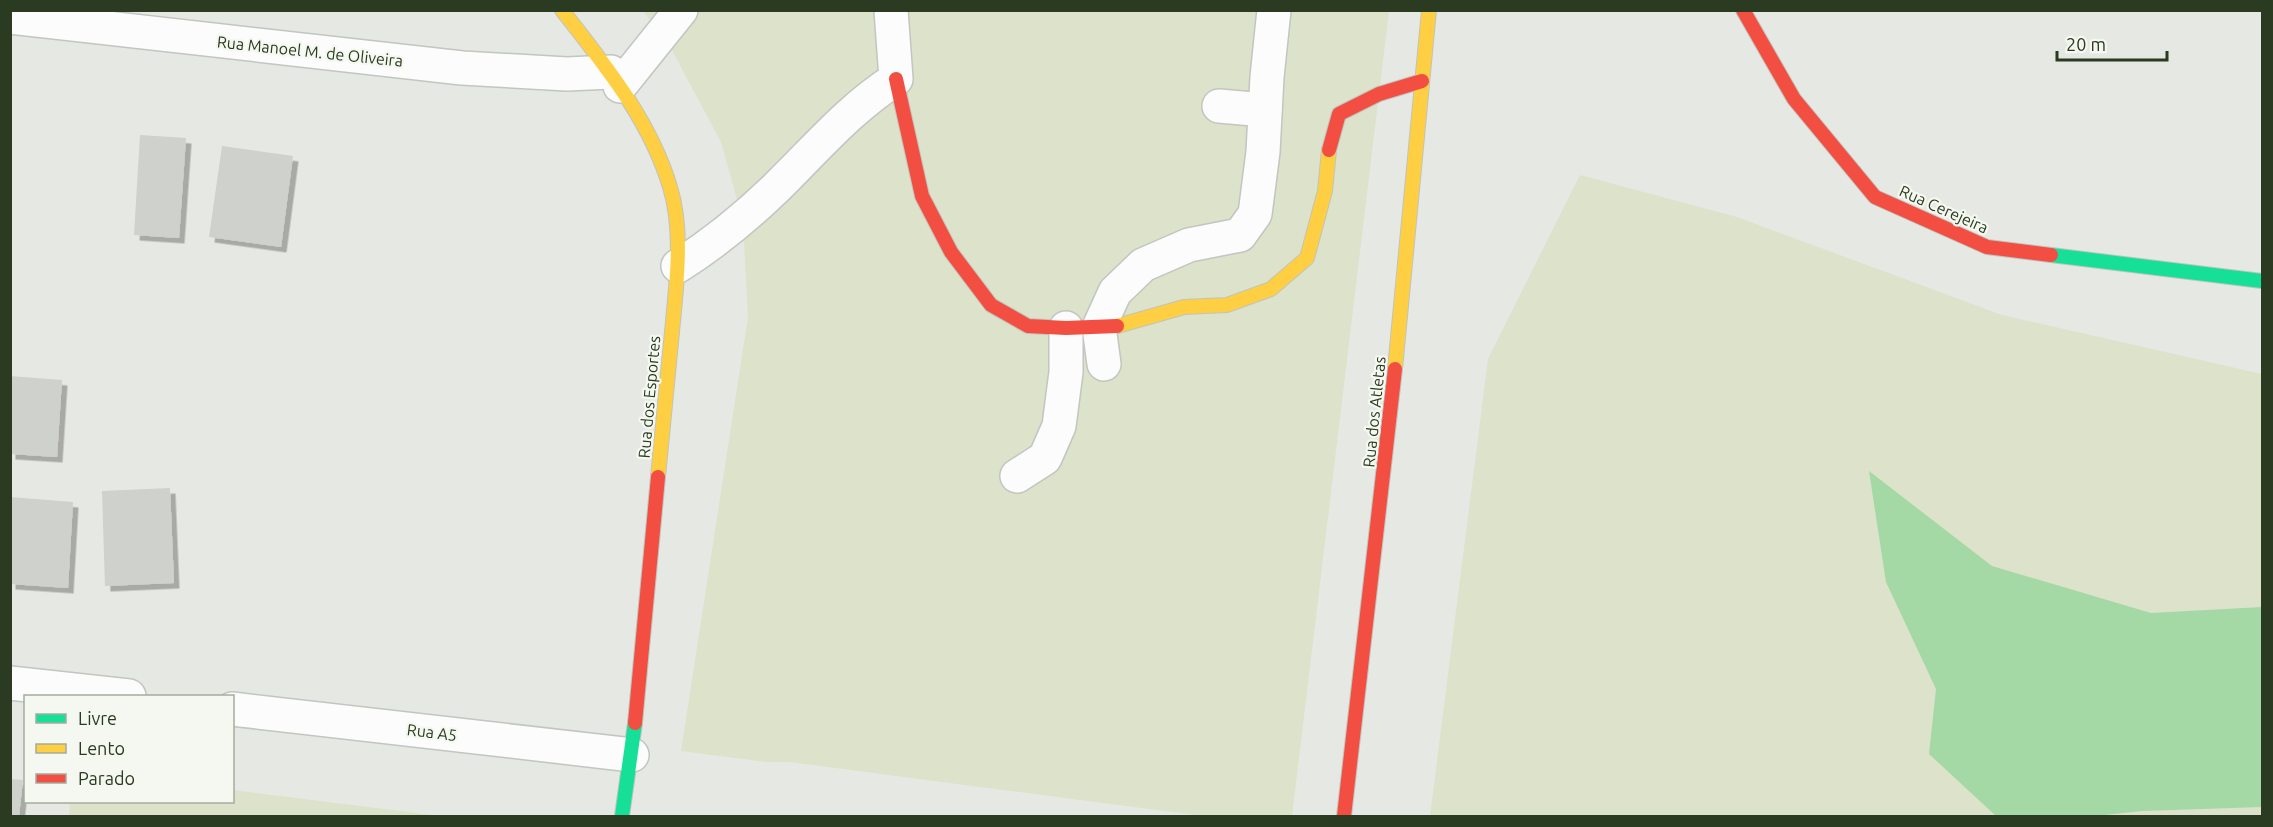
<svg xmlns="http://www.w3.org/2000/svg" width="2273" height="827" font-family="Ubuntu,sans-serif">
<defs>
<filter id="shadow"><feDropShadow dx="5.5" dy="5.5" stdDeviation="0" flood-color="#0004"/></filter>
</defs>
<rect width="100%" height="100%" fill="#e6e8e3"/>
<g fill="#dde2cb">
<path d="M643,11H1389L1292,816H1202L790,762H766L681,751L748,317L743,221L721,142L667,41Z"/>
<path d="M1580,175L1737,217L2002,315L2262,374V816H1430L1488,359Z"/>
<path d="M233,790L440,816H69L70,802H232Z"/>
</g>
<path fill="#a4d8a5" d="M1869,471L1992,566L2151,613L2262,607V807L2142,811L2095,816H1996L1929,754L1936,689L1886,582Z"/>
<g fill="#ced1cc" filter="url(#shadow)">
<path d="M140,135L186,138L179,238L134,235Z"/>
<path d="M222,146L293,156L281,247L209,237Z"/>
<path d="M10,376L62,380L57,457L10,454Z"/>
<path d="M170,488L174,583L105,586L102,491Z"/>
<path d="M10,497L73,502L68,588L10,584Z"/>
<path d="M10,779L23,780L19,816H10Z"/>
</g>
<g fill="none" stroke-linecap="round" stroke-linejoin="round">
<g stroke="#c3c5c0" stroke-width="36">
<g id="street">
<path d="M10,17L462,68L567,74L611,72"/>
<path d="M620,86L681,10"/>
<path d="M1219,106L1265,110"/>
<path d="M678,266C713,244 746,217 776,188C815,150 849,109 896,79L891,10"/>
<path d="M1104,364L1099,327L1115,292L1143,265L1189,245L1240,235L1255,214L1263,152L1267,77L1274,10"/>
<path d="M1017,476L1045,458L1059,426L1066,372V328"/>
<path d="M10,683L129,696"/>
<path d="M232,709L632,755"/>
</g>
</g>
<g stroke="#c1c4bd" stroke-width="16">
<g id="fast">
<path d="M2051,255L2262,281"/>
<path d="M622,816L635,723"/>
</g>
</g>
<g stroke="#c1c4bd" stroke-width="16">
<g id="slow">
<path d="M562,10C605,65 650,120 670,187C684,232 676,287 672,332C667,380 663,429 658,477"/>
<path d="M1117,326L1184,307L1227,305L1271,289L1307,258L1325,191L1329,150"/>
<path d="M1395,369L1429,10"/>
</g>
</g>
<g stroke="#c1c4bd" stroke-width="16">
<g id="jam">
<path d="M1743,10L1794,99L1875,197L1987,247L2051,255"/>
<path d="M896,79L922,196L951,252L991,305L1028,326L1066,328L1117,326"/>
<path d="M1329,150L1339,114L1379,94L1422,81"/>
<path d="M635,723L658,477"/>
<path d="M1344,816L1395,369"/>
</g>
</g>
<use href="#street" stroke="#fbfcfb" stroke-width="33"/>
<use href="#fast" stroke="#16e098" stroke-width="14"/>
<use href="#slow" stroke="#ffcf43" stroke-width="14"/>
<use href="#jam" stroke="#f24e42" stroke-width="14"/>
</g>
<g text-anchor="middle" stroke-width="4.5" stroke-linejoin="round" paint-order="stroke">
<g font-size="16" fill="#2a3b21" stroke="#f5f8f0">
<text transform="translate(310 51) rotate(6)" y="6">Rua Manoel M. de Oliveira</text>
<text transform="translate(1944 209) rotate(24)" y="6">Rua Cerejeira</text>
<text transform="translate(649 397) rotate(-85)" y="6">Rua dos Esportes</text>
<text transform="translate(1374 412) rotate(-84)" y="6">Rua dos Atletas</text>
<text transform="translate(432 732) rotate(7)" y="6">Rua A5</text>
</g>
</g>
<rect width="2273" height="827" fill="none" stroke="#2a3b21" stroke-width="24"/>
<rect x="24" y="695" width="210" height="108" fill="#f5f8f0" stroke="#a4ac9d" stroke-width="1.5"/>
<rect x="36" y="714" width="30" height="9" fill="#16e098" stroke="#a4ac9d" stroke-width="1.5"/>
<text x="78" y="725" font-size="18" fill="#2a3b21">Livre</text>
<rect x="36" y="744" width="30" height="9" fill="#ffcf43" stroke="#a4ac9d" stroke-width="1.5"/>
<text x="78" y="755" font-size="18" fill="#2a3b21">Lento</text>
<rect x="36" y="774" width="30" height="9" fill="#f24e42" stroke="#a4ac9d" stroke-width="1.5"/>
<text x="78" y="785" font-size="18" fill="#2a3b21">Parado</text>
<path d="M2057 51v9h110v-9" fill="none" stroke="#2a3b21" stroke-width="3"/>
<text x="2066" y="51" font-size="18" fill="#2a3b21" stroke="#f5f8f0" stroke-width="4.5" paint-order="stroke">20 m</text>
</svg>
